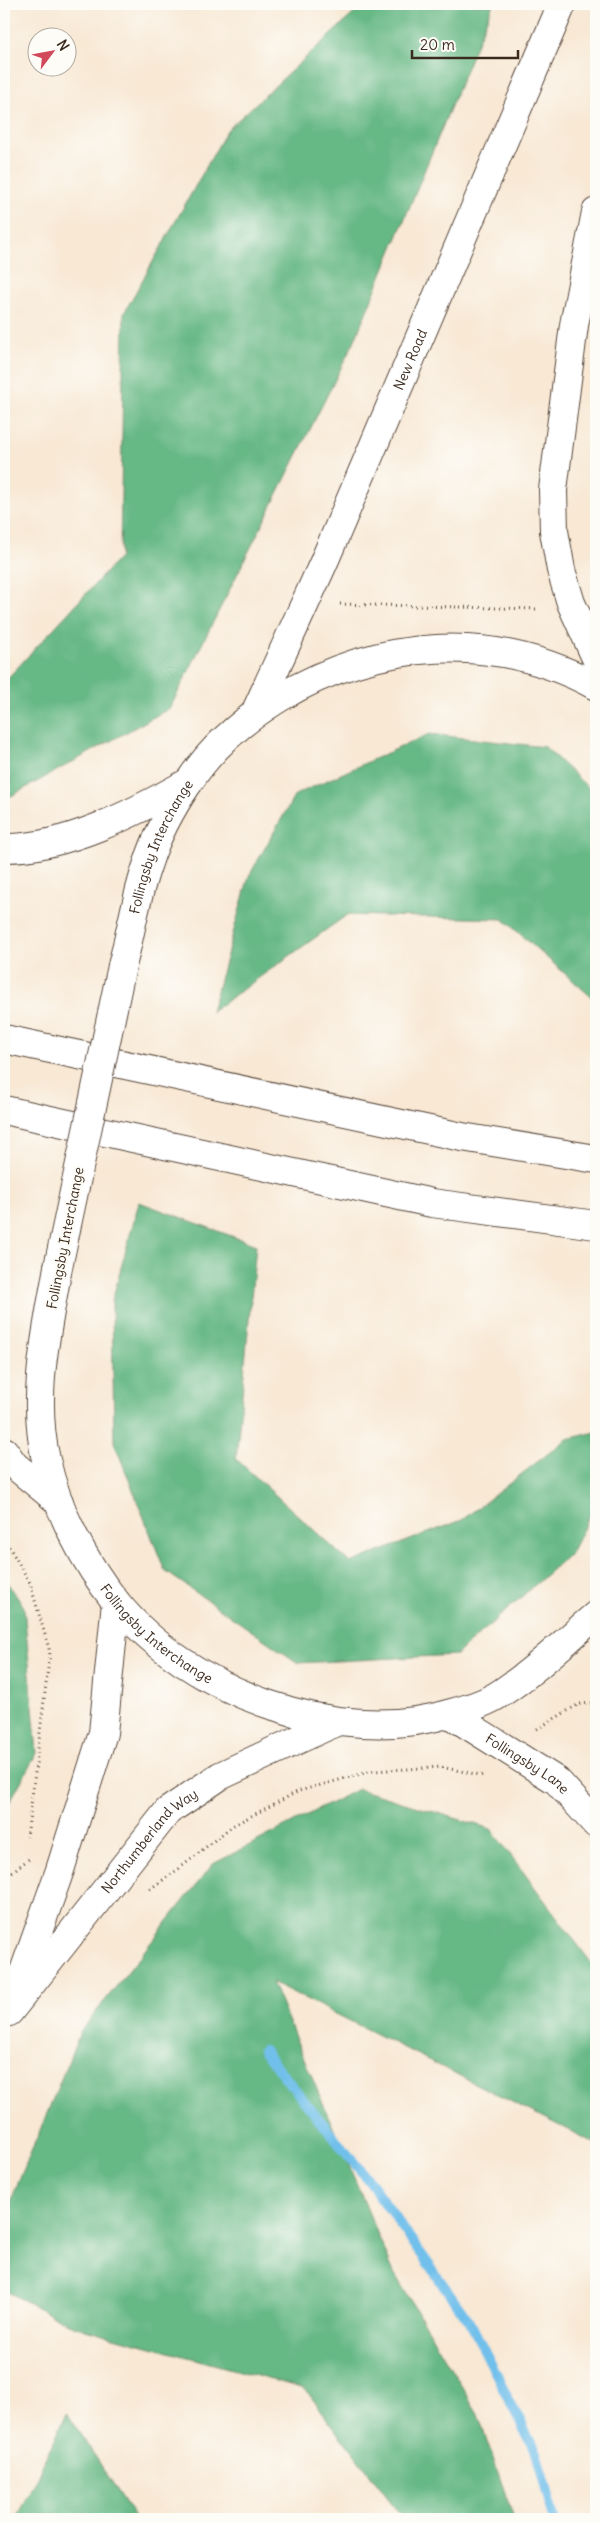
<svg xmlns="http://www.w3.org/2000/svg" width="600" height="2523" font-family="Delius,sans-serif">
<rect width="100%" height="100%" fill="#fdfcf7"/>
<filter id="ink" filterUnits="userSpaceOnUse"><feTurbulence type="fractalNoise" baseFrequency=".02" numOctaves="2"/><feDisplacementMap in="SourceGraphic" scale="10" xChannelSelector="R" yChannelSelector="G"/><feConvolveMatrix kernelMatrix="1 2 1 2 8 2 1 2 1" color-interpolation-filters="sRGB"/></filter>
<filter id="wash" filterUnits="userSpaceOnUse"><feTurbulence type="fractalNoise" baseFrequency=".0096" numOctaves="4" result="noise"/><feDisplacementMap in="SourceGraphic" scale="20" xChannelSelector="R" yChannelSelector="G"/><feGaussianBlur stdDeviation="1.12" result="paint"/><feColorMatrix in="noise" values="0 0 0 0 0 0 0 0 0 0 0 0 0 0 0 0 0 1.4 0 .05"/><feComposite in="paint" operator="in"/></filter>
<g filter="url(#wash)">
<rect width="100%" height="100%" fill="#f8e8d4"/>
<g fill="#66b885" stroke="#507152">
<path d="M364,4H493L354,342L170,708L4,800V682L120,557L124,313L227,130Z"/>
<path d="M429,734L545,747L596,795V1001L503,919L347,915L211,1012L249,876L295,795Z"/>
<path d="M139,1202L256,1245L236,1459L350,1563L462,1520L567,1439L596,1432V1503L571,1553L456,1655L298,1663L165,1571L114,1442L112,1301Z"/>
<path d="M4,1578L24,1607L37,1753L4,1812Z"/>
<path d="M358,1789L491,1829L596,1969V2144L272,1982L394,2273L477,2412L514,2519H404L305,2389L74,2326L4,2290V2217L81,2031L213,1864Z"/>
<path d="M67,2413L136,2519H17Z"/>
</g>
<g fill="none" stroke-linecap="round" stroke-linejoin="round">
<path stroke="#71c0eb" stroke-width="10" d="M263,2050L369,2181L470,2322L537,2455L554,2519"/>
</g>
</g>
<g filter="url(#ink)">
<g fill="none" stroke-linecap="round" stroke-linejoin="round">
<g stroke="#574639" stroke-width="30">
<g id="secondary">
<path id="s1" d="M450,1714L557,1781L596,1824"/>
</g>
</g>
<g stroke="#574639" stroke-width="30">
<g id="primary">
<path d="M596,212L574,325L553,490L554,531L561,570L571,603L596,658"/>
<path id="s2" d="M255,713L323,564L562,4"/>
<path id="s3" d="M122,966C131,932 136,896 148,863C157,835 172,807 189,782C211,748 245,719 279,698C378,639 493,630 596,686"/>
<path id="s4" d="M58,1267C47,1331 31,1395 46,1460C57,1510 84,1562 116,1602C188,1692 339,1748 451,1713C467,1709 488,1702 501,1693C535,1671 565,1641 596,1615"/>
<path d="M17,1991L60,1870L103,1733L116,1602"/>
<path id="s5" d="M9,2012L168,1811L220,1776L336,1722"/>
</g>
</g>
<g stroke="#574639" stroke-width="30">
<g id="highway">
<path d="M4,848C65,849 136,812 189,782"/>
<path d="M4,1039L462,1137L596,1159"/>
<path d="M4,1110L432,1203L596,1225"/>
<path d="M4,1451L14,1465L59,1502"/>
</g>
</g>
<g stroke="#574639" stroke-width="3" stroke-dasharray="1 4" stroke-linecap="butt">
<path d="M596,492L594,520L596,536"/>
<path d="M340,604L538,609"/>
<path d="M4,1538L30,1583L50,1652L27,1837"/>
<path d="M537,1729L579,1704L596,1703"/>
<path d="M4,1878L29,1859"/>
<path d="M150,1889L180,1868L232,1826L299,1791L372,1771L441,1767L485,1776"/>
</g>
<use href="#secondary" stroke="#fff" stroke-width="28"/>
<use href="#primary" stroke="#fff" stroke-width="28"/>
<use href="#highway" stroke="#fff" stroke-width="28"/>
<g stroke="#574639" stroke-width="30" stroke-linecap="butt">
<path id="primary-bridge" d="M58,1267L122,966"/>
</g>
<use href="#primary-bridge" stroke="#fff" stroke-width="28"/>
</g>
</g>
<g text-anchor="middle" stroke-width="4.5" stroke-linejoin="round" paint-order="stroke">
<g font-size="14" fill="#3b2a1e" stroke="#fdfcf7">
<text dy="5" stroke="none"><textPath href="#s2" startOffset="386">New Road</textPath></text>
<text dy="5" stroke="none"><textPath href="#s3" startOffset="126">Follingsby Interchange</textPath></text>
<text transform="translate(65 1238) rotate(-79)" y="5">Follingsby Interchange</text>
<text dy="5" stroke="none"><textPath href="#s4" startOffset="406">Follingsby Interchange</textPath></text>
<text dy="5" stroke="none"><textPath href="#s1" startOffset="92">Follingsby Lane</textPath></text>
<text dy="5" stroke="none"><textPath href="#s5" startOffset="222">Northumberland Way</textPath></text>
</g>
</g>
<rect width="600" height="2523" fill="none" stroke="#fdfcf7" stroke-width="20"/>
<g transform="translate(52 52) rotate(58)"><circle r="24" fill="#fdfcf7" stroke="#afa8a0"/>
<path d="M0-4L9 19L0 12L-9 19Z" fill="#d1495b"/>
<text y="-8" font-size="14" font-weight="bold" text-anchor="middle" fill="#3b2a1e">N</text>
</g>
<path d="M412 50v8h106v-8" fill="none" stroke="#3b2a1e" stroke-width="2.5"/>
<text x="420" y="50" font-size="15" fill="#3b2a1e" stroke="#fdfcf7" stroke-width="4" paint-order="stroke">20 m</text>
</svg>
